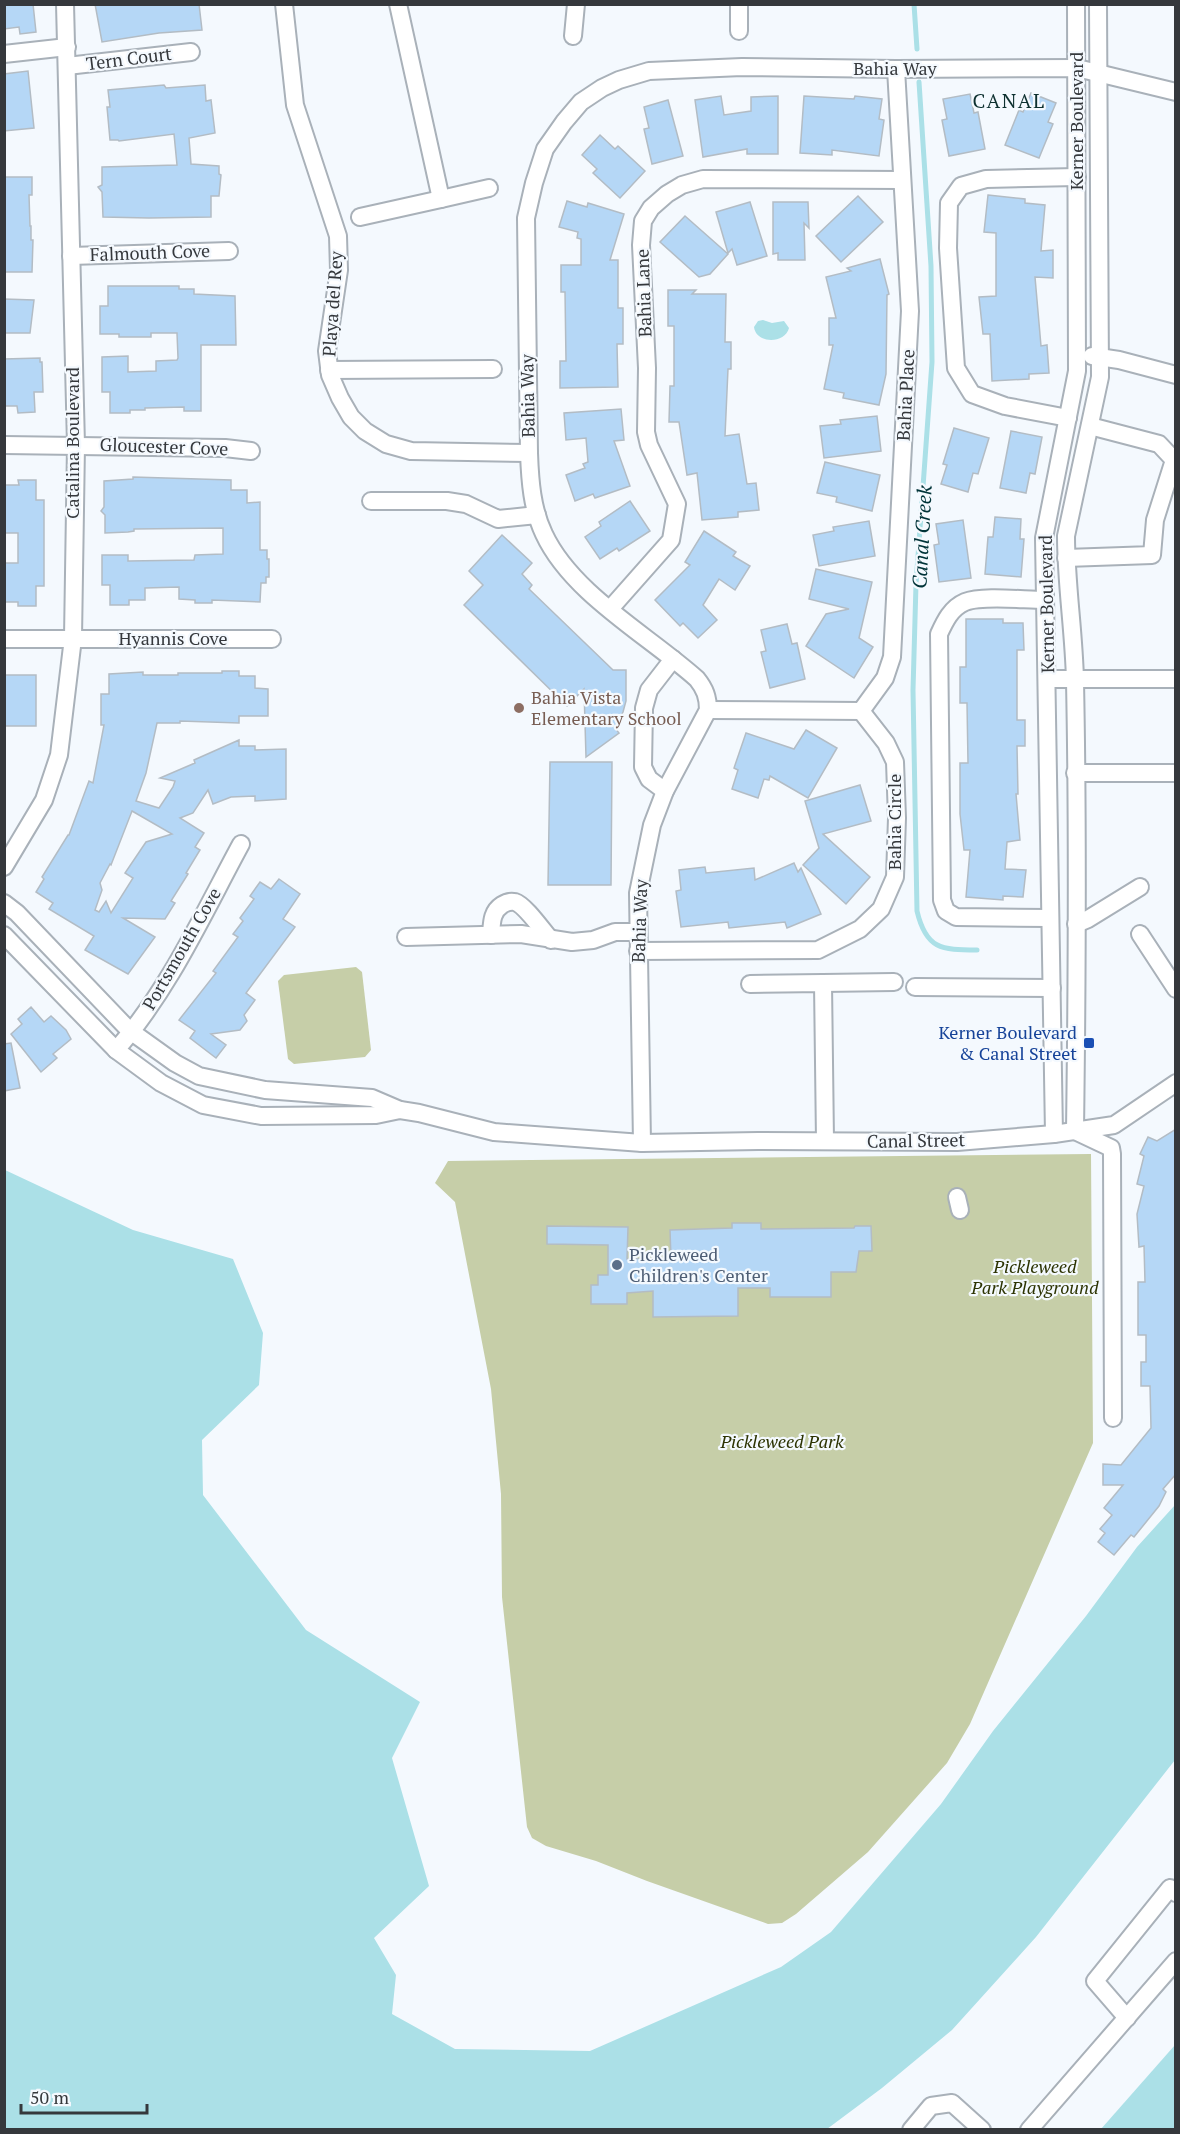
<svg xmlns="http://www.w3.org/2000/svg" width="1180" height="2134" font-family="'PT Serif',serif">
<rect width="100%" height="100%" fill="#f4f9fe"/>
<g fill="#c6cea8">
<path d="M356,967L362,972L371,1050L365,1057L294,1064L288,1059L278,981L284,975Z"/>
<path d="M1091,1154L1093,1443L970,1724L947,1763L868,1852L796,1914L782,1923L768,1924L647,1881L596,1861L546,1846L532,1838L527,1827L502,1597L501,1494L491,1389L455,1202L435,1183L448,1161Z"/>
</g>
<g fill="#abe0e7">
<path d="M763,320L772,323L784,321L789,328C785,344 756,344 754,327L758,321Z"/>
<path d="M5,1170L133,1230L233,1259L263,1333L259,1385L202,1440L203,1495L306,1630L420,1702L392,1758L429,1886L374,1938L396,1975L392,2014L455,2049L590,2051L781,1967L831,1932L941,1804L993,1731L1086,1616L1137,1547L1175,1505V1760L1036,1937L952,2030L882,2088L827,2129H5Z"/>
<path d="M1175,2045V2129H1101Z"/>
</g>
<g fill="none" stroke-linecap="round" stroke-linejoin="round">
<g stroke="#abe0e7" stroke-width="5">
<path d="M914,4L917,49"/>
<path d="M919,82L931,266L932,362L916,584L913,690L917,911C926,949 941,950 977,950"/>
</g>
</g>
<g fill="#b5d7f6" stroke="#b3bcc4" stroke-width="1.5" fill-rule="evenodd">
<path d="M4,4H33L36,32L20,34L19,27L4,29Z"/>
<path d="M95,4H199L202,30L159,33L102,42Z"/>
<path d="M28,71L34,128L4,131V74Z"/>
<path d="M164,85L166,88L205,85L206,101L211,100L215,133L189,138L191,164L219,166V174L221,175L219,196H211V217L149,218L103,217L102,192L98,187L102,185V167L177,165L174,134L119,141L118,140H110L107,107H110L108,90Z"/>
<path d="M1031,93L1056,103L1048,122L1053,124L1039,158L1005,145L1019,110L1023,112Z"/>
<path d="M970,94L974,113L978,112L985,149L949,156L942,120L947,119L943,99Z"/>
<path d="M721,96L724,115L751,111V97L778,96V154H747V149L703,157L695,100Z"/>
<path d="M804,96L854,99L855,96L882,99L879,119L884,120L879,156L832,150V155L800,153Z"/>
<path d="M668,100L683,156L652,164L644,129L649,128L644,107Z"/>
<path d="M600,135L615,149L618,146L645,171L620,198L593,173L597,169L582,155Z"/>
<path d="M4,177H32V195H29L30,226H31V240H33L32,272H4Z"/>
<path d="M988,195L1025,199V203L1045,205L1041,251L1053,250V278L1035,277L1041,346L1047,345L1049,373L1029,374V379L992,381L990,334H983L979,297L996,296V233L984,232Z"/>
<path d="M858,196L883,222L841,262L816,236Z"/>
<path d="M567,201L587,207L588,203L624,214L610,260H618V308H623V344H617L618,387L560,388V361H566L565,292H561V265H581V239L577,238L578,232L559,227Z"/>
<path d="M750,202L767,256L737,265L732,249L728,253L716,212Z"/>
<path d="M773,202H808L809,228L804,223L805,260H778V253L773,254Z"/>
<path d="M685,216L728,254L710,274L699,277L660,242Z"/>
<path d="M880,259L889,294L887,295L886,374L879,405L843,398L844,393L824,389L833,345H829V318H836L826,277L851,271L847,268Z"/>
<path d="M108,286H179V289H194V294L235,296L236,345H201V411H184V407L145,408V410H130V413H110V392H102V357L128,356V372L156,371V361L177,360L178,358L177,333H151V337H119V334H100V306H108Z"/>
<path d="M668,290H696L692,294H726L725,342H731V369H728L725,436L739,434L747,484L756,483L759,510L738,512V517L702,520L697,473L687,475L679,422H669L670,386H674V326H668Z"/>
<path d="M4,299L34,300L30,333H4Z"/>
<path d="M40,358V362H42L43,392H34L35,412L18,413L17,406H4V359Z"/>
<path d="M621,409L624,440L614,441L630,486L595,498L593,494L575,501L566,475L585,468L583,464L588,462L586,438L566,440L564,413Z"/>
<path d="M877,416L881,451L824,458L820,426L841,424L840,420Z"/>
<path d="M954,428L989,438L978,474L973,473L968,492L941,484L947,465L943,464Z"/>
<path d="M1011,431L1042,437L1035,474L1030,473L1026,493L1000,488Z"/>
<path d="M825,462L880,475L872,511L836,502L837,497L817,493Z"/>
<path d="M133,477L231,480V490H247V503L260,502V550H267V559H269V577H266V583H261L260,602L212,600V603H195V600L179,599V587L145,588V600H129V605H110V585H102V555H128V561L194,560L195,555L223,554V528L134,529V531L128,532L105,533V515L101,511L104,507V481L133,479Z"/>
<path d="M18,480H36V500H44V586H36V606H18V602H4V563H18V533H4V485H19Z"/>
<path d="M630,501L650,531L619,551L617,548L600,559L585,537L601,526L599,522Z"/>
<path d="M995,517L1021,519L1020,539H1024L1021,577L985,574L988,537H993Z"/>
<path d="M963,520L971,578L939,582L934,545L939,544L936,524Z"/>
<path d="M869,521L875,556L819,566L813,535L834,531L833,527Z"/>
<path d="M704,531L736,552L733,556L750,566L735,590L719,579L703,605L717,620L698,638L683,623L680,626L655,600L690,565L685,562Z"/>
<path d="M502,535L532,563L522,574L532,585L529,589L613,670H626V701L623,712L615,728L619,733L586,757L584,689L567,706L464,605L483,585L469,571Z"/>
<path d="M816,569L872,582L859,638L873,647L854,678L806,646L826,614L849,609L809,599Z"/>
<path d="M966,619H1003V623H1023L1024,650H1017V720H1025V746H1017L1018,794H1016L1020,840L1007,842L1005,869L1026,870L1023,897L1003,896V900L966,897L970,850H964L960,814V763H968L967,703H960V667H966Z"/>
<path d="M787,624L792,644L797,643L805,679L770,688L761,652L766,651L761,630Z"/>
<path d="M222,671H239V676H255V688L268,689V716H239V723L180,721V723H157L146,773L136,801L159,808L173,787L175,781L160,778L195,763L194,760L239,740V746H255V750L286,749V799L255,801V796L231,797L213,804L208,790L193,813L180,818L204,833L195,847L200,850L186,873L188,874L171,901L175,903L165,919L123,918L155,937L128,974L85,950L94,936L49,909L53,903L36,892L44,879L42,877L68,835H69L89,781L93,783L104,725H101V694H109V674L143,672V675H178V673H222ZM132,811L172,834L146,842L125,873L133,878L111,913L106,901L99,912L95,910L102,890L100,883L110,864L111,865Z"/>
<path d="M5,675H36V726H4Z"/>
<path d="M806,730L837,748L808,798L770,776L769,780L764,779L758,798L732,789L738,770L734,768L746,733L794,749Z"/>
<path d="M550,762H612L611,885H548Z"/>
<path d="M860,785L871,821L823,834L870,877L846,904L803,865L819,848L805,801Z"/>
<path d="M794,863L798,872L801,868L821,914L787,928L785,922L729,928L728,922L681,927L676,891L681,890L679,870L705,867L706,873L754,868L755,880Z"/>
<path d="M279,879L300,894L283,919L295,927L246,993L255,1000L244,1015L247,1021L240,1030L211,1034L226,1045L216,1058L190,1038L195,1031L179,1020L216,973L213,971L238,937L233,934L243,921L240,918L254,899L250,896L260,882L271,889Z"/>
<path d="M31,1007L44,1022L51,1016L66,1030L71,1039L53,1054L57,1058L41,1072L11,1034L22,1024L18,1019Z"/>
<path d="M11,1043L20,1088L4,1091V1044Z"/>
<path d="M1176,1129V1474L1163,1489L1166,1492L1159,1506L1134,1537L1131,1535L1114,1555L1098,1542L1105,1533L1100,1529L1112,1515L1104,1508L1123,1485H1103V1464L1121,1465L1151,1428L1150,1386H1141V1362H1146V1335H1138V1282H1145L1144,1246L1139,1247L1137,1214L1144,1186L1137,1184L1144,1156L1140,1154L1148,1137L1157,1141Z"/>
<path d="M732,1223H761V1229L854,1228L855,1226H871L872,1251H859L856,1272H831V1297H770V1288H738V1316L653,1317V1291L627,1293V1304H591V1285H598V1275H608V1245L547,1244V1226L628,1227L627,1259L671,1258L670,1230L732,1228Z"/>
</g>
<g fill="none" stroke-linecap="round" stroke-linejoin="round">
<g stroke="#a9b1b9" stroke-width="20">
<g id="minor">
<path d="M284,4L295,105L338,236L339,270L327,351L330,375L340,398L351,417L365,431L386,444L411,451L529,453"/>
<path d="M739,31V4"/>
<path d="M573,36L576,4"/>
<path d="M4,54L67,47"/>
<path d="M67,66L191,52"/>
<path d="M441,199L489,188"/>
<path d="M360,217L441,199L398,4"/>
<path d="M71,256L229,251"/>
<path d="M1092,356L1119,360L1176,375"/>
<path d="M329,370L493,369"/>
<path d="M1068,418L1005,406L972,394L956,368L948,248L949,203L961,186L986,179L1077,177"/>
<path d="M4,445L225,448L251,451"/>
<path d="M371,501H447L466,504L498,519L537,515"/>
<path d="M1066,558L1152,555L1155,520L1174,460L1159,444L1090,426"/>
<path d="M1044,600C1024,600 982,595 965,602C951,608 945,621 939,634L942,900L946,911L956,917L1049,918"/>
<path d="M610,609L671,540L677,504L649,445L646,432L647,368L641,245L643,221L651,208L667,194L682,185L703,179L901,180"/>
<path d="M4,639H272"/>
<path d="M1047,679H1176"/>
<path d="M861,711L885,678L892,657L910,311L896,69"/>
<path d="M1075,773H1176"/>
<path d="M665,791L649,779L643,767L644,708L649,690L673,659"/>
<path d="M4,867L44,800L59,755L73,638L76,445L65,4"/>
<path d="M4,903L17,913L129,1030L175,1063L199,1076L265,1090L372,1098L400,1110L419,1113L494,1132L642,1143L758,1141L957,1142L1054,1134L1114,1125L1176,1083"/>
<path d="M1076,924L1088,919L1140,887"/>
<path d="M1140,934L1176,989"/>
<path d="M4,935L116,1050L161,1083L203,1105L261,1116L376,1115L400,1110"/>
<path d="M491,935C492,924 491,912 502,905C505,903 510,901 515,902C525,905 543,931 551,940"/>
<path d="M406,937L521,934L572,942L593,940L615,932H638"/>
<path d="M638,951L818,950L860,929L881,909L895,877L897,818L895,762L886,743L861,711L708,710"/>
<path d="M823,983L894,982"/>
<path d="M750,984L823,983L825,1141"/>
<path d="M915,987L1052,988"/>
<path d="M116,1050C169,990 203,914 241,844"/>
<path d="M1075,1131C1077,981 1078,831 1075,681C1074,632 1066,584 1066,536L1100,377L1098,4"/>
<path d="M1075,1131L1111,1148L1112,1154L1113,1418"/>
<path d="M1054,1134L1044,538L1077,371L1076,4"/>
<path d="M642,1143L638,893L652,825L665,791L708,710C708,697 705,689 697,679C648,635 572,594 544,534C532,509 530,481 529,453L526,218L534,183L545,149L564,122L581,102L602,88L619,80L649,71L742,67L896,69L1077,68L1176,92"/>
<path d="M957,1197L960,1210"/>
<path d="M1127,2018L1095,1981L1170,1888L1176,1893"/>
<path d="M911,2130L931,2106L952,2103L982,2130"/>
<path d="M1029,2130L1176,1961"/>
</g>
</g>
<use href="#minor" stroke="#fff" stroke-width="16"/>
</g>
<circle fill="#8d6e63" stroke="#f4f9fe" stroke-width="2" cx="519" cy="708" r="6"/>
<rect fill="#1a4fb4" stroke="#f4f9fe" stroke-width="2" x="1083" y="1037" width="12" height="12" rx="3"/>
<circle fill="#5c6f8a" stroke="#f4f9fe" stroke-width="2" cx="617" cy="1265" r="6"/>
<g text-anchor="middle" stroke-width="4.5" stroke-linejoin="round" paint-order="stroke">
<g font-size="18" fill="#35383c" stroke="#f4f9fe">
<text transform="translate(129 59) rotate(-7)" y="6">Tern Court</text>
<text x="895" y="75">Bahia Way</text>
<text transform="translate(1077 121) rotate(-90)" y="6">Kerner Boulevard</text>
<text transform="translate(150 253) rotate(-2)" y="6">Falmouth Cove</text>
<text transform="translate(644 293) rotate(-92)" y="6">Bahia Lane</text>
<text transform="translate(333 304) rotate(-86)" y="6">Playa del Rey</text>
<text transform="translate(906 395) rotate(-87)" y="6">Bahia Place</text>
<text transform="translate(528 396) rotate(-91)" y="6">Bahia Way</text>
<text transform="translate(73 443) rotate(-90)" y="6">Catalina Boulevard</text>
<text transform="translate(164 447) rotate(2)" y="6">Gloucester Cove</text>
<text transform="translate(1047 604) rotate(-91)" y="6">Kerner Boulevard</text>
<text x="173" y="645">Hyannis Cove</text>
<text transform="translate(895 822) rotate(-90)" y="6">Bahia Circle</text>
<text transform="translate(640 921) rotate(-88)" y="6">Bahia Way</text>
<text transform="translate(182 949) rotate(-60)" y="6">Portsmouth Cove</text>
<text transform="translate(916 1141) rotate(-1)" y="6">Canal Street</text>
</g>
<g font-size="18" fill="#785e54" stroke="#f4f9fe" text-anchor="start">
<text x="531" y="704">Bahia Vista<tspan x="531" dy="21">Elementary School</tspan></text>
</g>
<g font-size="18" fill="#164399" stroke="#f4f9fe" text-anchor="end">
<text x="1077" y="1039">Kerner Boulevard<tspan x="1077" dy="21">&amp; Canal Street</tspan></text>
</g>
<g font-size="18" fill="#4e5e75" stroke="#f4f9fe" text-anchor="start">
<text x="629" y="1261">Pickleweed<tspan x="629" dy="21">Children's Center</tspan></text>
</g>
<g font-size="18" font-style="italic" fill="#2c3302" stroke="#f4f9fe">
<text x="1035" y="1273">Pickleweed<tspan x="1035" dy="21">Park Playground</tspan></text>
<text x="782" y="1448">Pickleweed Park</text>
</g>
<g font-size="20" letter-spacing="1.5" fill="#0d302f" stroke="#f4f9fe">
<text x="1009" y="108">CANAL</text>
</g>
<g font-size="20" font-style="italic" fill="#003338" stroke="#f4f9fe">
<text transform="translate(922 537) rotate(-87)" y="7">Canal Creek</text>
</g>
</g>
<rect width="1180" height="2134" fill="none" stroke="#35383c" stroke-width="12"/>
<path d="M21 2104v9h126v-9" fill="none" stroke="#35383c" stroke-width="3"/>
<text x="30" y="2104" font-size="18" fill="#35383c" stroke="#f4f9fe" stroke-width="4.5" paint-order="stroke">50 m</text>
</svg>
